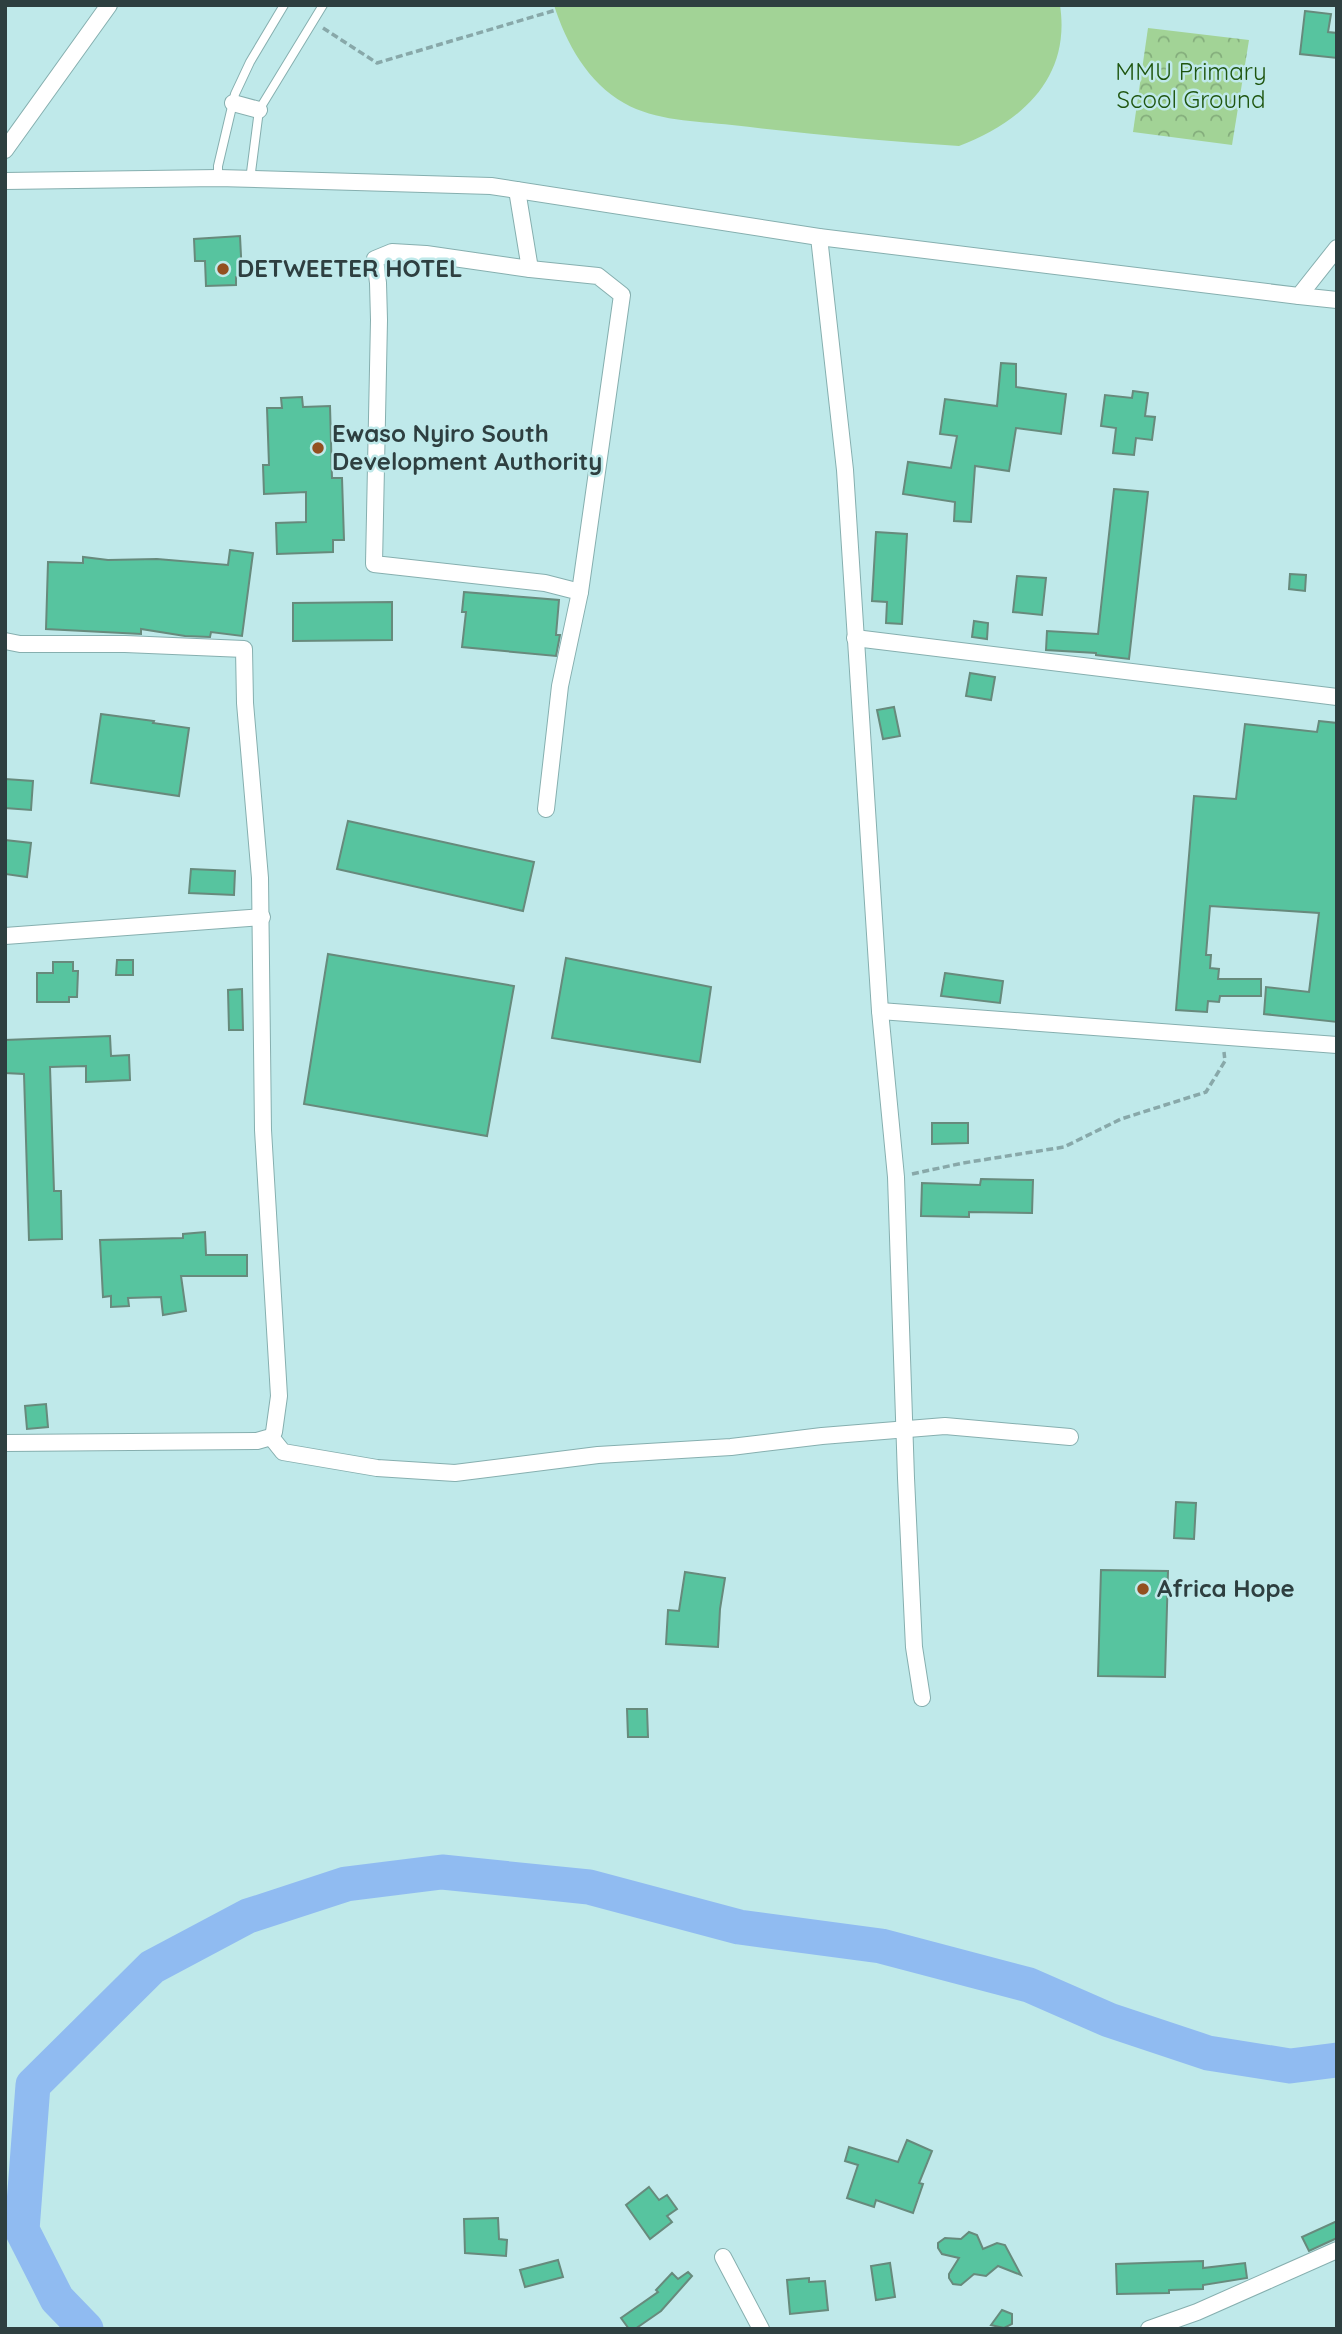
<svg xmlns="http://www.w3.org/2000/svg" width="1342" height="2334" font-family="Quicksand,sans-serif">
<defs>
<pattern id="forest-crowns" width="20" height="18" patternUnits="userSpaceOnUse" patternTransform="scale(1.75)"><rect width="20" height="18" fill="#a2d396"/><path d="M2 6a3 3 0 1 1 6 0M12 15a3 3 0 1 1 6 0" fill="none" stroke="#84ad7c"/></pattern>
</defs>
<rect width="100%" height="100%" fill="#bfe9ea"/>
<path fill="url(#forest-crowns)" d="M1148,28L1249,40L1232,145L1133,132Z"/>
<path fill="#a2d396" d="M554,5H1060C1071,78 1022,122 959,146C883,141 808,134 732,125C696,121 655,121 624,103C588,83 566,43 554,5Z"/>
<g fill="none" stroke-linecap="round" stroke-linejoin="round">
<path stroke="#90bbf1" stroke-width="35" d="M86,2329L57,2299L22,2230L33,2085L152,1967L248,1916L346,1884L442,1872L589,1887L739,1927L881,1946L1029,1985L1109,2020L1208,2053L1290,2066L1337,2060"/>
</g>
<g fill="#57c49f" stroke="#678a7c" stroke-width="2">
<path d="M1305,11L1331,14L1328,32L1337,33V58L1300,54Z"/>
<path d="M240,236L242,276L236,277V285L206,286L205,261H195L194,239Z"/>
<path d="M1001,363L1016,364V387L1066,394L1061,434L1016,428L1009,471L975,466L971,522L954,521L955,502L903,494L908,462L951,468L957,436L940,434L945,399L997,406Z"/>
<path d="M1133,391L1148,393L1145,416L1155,417L1152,440L1136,438L1134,455L1113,453L1116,428L1101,426L1105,395L1132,398Z"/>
<path d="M302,397L303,407L330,406L332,478H342L344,540H333V552L277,554L276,523L306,522V492L264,494L263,465H269L267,408H282L281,398Z"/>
<path d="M1114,489L1148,492L1129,659L1096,655V653L1046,650L1047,631L1098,634Z"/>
<path d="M876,532L907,534L902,624L886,623L887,602L872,601Z"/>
<path d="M230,550L253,553L242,636L211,632L210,637L185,636L141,629V634L46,629L48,562L83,563V557L108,560L157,559L228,565Z"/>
<path d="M1290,574L1306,575L1305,591L1289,589Z"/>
<path d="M1017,576L1046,578L1042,615L1013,612Z"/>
<path d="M464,592L559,600L556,635H560L556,656L462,647L466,612H462Z"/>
<path d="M392,602V640L293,641V603Z"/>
<path d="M974,621L988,623L987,639L972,637Z"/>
<path d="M970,673L995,677L991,700L966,696Z"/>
<path d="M894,707L900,736L883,739L877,710Z"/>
<path d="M101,714L154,721L153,723L189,728L179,796L91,783Z"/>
<path d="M1319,721L1337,723V1022L1264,1014L1266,987L1309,992L1319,913L1210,906L1206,955H1211L1210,968L1219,969L1218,979H1261V996H1220L1219,1002L1208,1001L1207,1012L1176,1010L1194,796L1236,799L1245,724L1317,732Z"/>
<path d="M5,779L33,781L31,810L5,808Z"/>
<path d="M348,821L534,862L523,911L337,869Z"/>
<path d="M5,840L31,843L27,877L5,874Z"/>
<path d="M191,869L235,871L234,895L189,893Z"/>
<path d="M328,954L514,986L487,1136L304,1104Z"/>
<path d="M566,958L711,987L700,1062L552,1038Z"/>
<path d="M117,960H133V975H116Z"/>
<path d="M53,962H73V971H78L77,997H69V1002H37V973H53Z"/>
<path d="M945,973L1003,981L1000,1003L941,996Z"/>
<path d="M242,989L243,1030H229L228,990Z"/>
<path d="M110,1036L111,1056L129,1055L130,1080L86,1082V1066L50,1067L54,1191H61L62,1239L29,1240L24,1074L5,1073V1040Z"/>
<path d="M932,1123H968V1143L932,1144Z"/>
<path d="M981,1179L1033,1180L1032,1213L969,1212V1217L921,1216L922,1183L980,1185Z"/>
<path d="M205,1232L206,1255H247V1276H181L186,1311L163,1315L161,1297L128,1298L129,1306L111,1307V1296L103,1297L100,1240L183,1238V1234Z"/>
<path d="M46,1404L48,1427L27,1429L25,1406Z"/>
<path d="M1176,1502L1196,1503L1194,1539L1174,1538Z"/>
<path d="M1101,1570L1168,1571L1165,1677L1098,1676Z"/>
<path d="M685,1572L725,1578L720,1609L718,1647L666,1644L668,1610L679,1611Z"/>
<path d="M627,1709H647L648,1737H628Z"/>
<path d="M907,2140L932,2151L919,2183L923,2184L913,2213L876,2200L874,2207L847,2198L858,2165L845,2161L849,2147L898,2162Z"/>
<path d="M649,2187L659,2200L667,2195L677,2209L667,2216L672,2222L650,2239L626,2205Z"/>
<path d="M498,2218L499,2239L507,2240L506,2256L465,2253L464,2219Z"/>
<path d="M1337,2221V2238L1309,2251L1302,2237Z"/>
<path d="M969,2232L977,2235L983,2249L997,2243L1005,2245L1021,2275L998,2266L986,2276L974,2274L961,2285L953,2284L949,2278V2274L959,2258L942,2254L938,2248V2243L945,2238L961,2239Z"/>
<path d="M558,2260L563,2277L525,2287L520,2270Z"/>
<path d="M1203,2261V2268L1245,2263L1247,2278L1203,2285V2289L1169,2290V2293L1117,2294L1116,2264Z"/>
<path d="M890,2263L895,2297L876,2300L871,2266Z"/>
<path d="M688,2272L692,2276L661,2311L635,2329H629L621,2318L658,2292L656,2290L672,2273L678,2279Z"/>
<path d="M809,2278V2282L825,2281L828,2310L790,2314L787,2280Z"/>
<path d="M1002,2310L1012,2314V2324L1004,2328L991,2325Z"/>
</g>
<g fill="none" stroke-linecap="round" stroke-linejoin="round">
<g stroke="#86afaf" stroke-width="10">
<g id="lane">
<path d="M218,178V166L235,94L250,62L284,5"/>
<path d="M250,180L259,110L323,5"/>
</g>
</g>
<g stroke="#86afaf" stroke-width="18">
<g id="street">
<path d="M233,103L259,110"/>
<path d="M5,150L109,5"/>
<path d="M5,181L218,178L491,186L819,237L1299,296L1337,248"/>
<path d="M517,190L530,269L426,254L392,252L375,259L378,283L379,320L374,564L545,583L580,592L560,686L546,809"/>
<path d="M819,237L845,470L880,1011L896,1177L906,1478L914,1647L922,1698"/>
<path d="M530,269L598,276L622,295L580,592"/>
<path d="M1299,296L1337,300"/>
<path d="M855,638L1337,697"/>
<path d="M5,641L20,644H125L244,649L245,703L260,878L263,1130L279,1396L274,1432L271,1437L257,1441L5,1443"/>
<path d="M5,936L262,917"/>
<path d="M880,1011L1337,1045"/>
<path d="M271,1437L283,1452L377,1468L455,1473L598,1455L731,1447L822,1436L945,1426L1070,1437"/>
<path d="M723,2257L761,2329"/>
<path d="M1149,2329L1197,2312L1337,2250"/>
</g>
</g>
<g stroke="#88a8a9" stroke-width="3.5" stroke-dasharray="7 3.5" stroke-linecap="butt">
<path d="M323,28L377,63L556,10"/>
<path d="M912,1174L963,1163L1064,1147L1121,1119L1206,1092L1225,1061L1224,1052"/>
</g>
<use href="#lane" stroke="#fff" stroke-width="8"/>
<use href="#street" stroke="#fff" stroke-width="16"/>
</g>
<g fill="#935020" stroke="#bfe9ea" stroke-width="2.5">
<circle cx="223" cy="269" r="7"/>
<circle cx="318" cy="448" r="7"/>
<circle cx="1143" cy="1589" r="7"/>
</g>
<g text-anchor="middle" stroke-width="5" stroke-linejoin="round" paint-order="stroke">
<g font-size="24" fill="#1f550f" stroke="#bfe9ea">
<text x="1191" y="80">MMU Primary<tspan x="1191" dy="28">Scool Ground</tspan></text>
</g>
<g font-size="24" font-weight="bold" fill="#2e3f40" stroke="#bfe9ea" text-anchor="start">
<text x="237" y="277">DETWEETER HOTEL</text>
<text x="332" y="442">Ewaso Nyiro South<tspan x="332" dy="28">Development Authority</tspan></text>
<text x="1157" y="1597">Africa Hope</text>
</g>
</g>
<rect width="1342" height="2334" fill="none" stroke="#2e3f40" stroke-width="14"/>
</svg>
